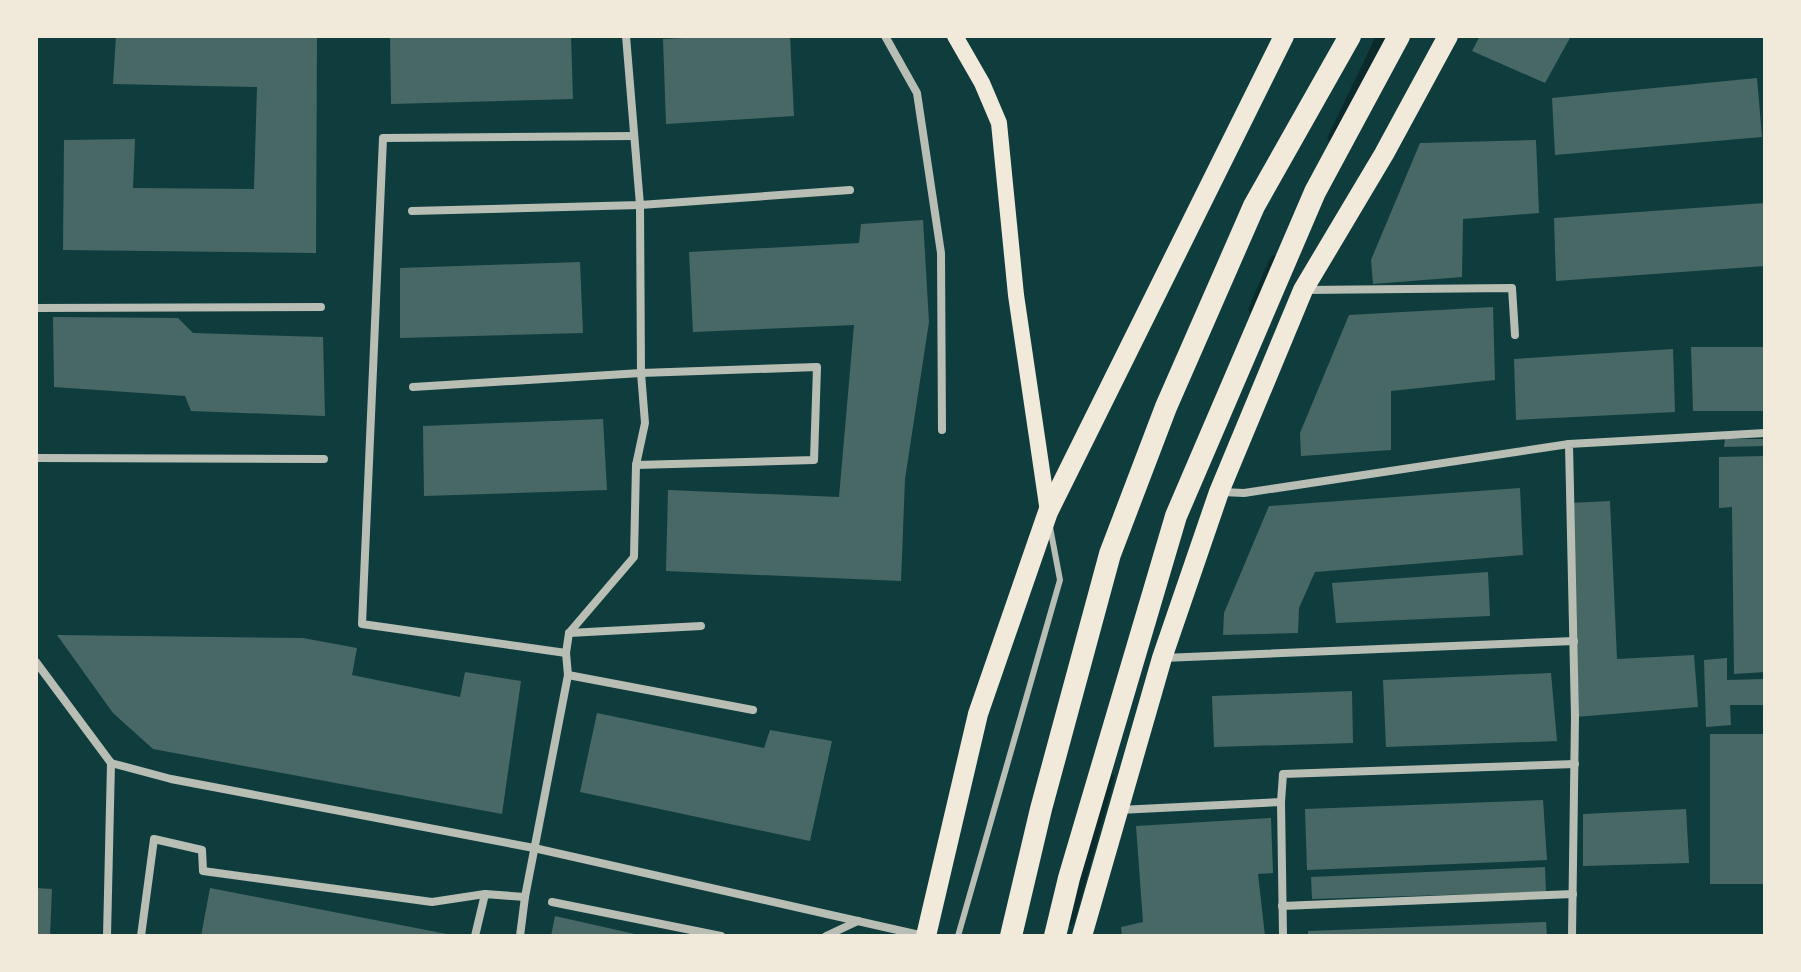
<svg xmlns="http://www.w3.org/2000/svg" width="1801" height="972" font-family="Arial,sans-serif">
<rect width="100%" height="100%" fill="#0f3d3e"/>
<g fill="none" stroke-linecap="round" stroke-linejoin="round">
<g stroke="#0a2a2b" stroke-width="9">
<path d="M1332,138L1381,36"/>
<path d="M1253,309L1274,260"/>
<path d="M1070,921L1110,778"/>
</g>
</g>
<g fill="#486865">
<path d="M116,36H317L316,253L63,250L64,140L135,139L133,188L254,189L257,87L113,84Z"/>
<path d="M390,36H571L573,99L391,104Z"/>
<path d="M726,36H790L794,116L666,124L663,39Z"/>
<path d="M1480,36H1571L1545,83L1472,51Z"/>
<path d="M1757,78L1762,137L1555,155L1552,98Z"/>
<path d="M1536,140L1539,213L1463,219L1462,277L1373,284L1371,260L1420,143Z"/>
<path d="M1765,203V266L1556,281L1554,218Z"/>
<path d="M923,220L929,322L905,479L901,581L666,571L668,490L839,497L854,325L693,332L689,252L859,243L861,224Z"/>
<path d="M580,262L583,333L400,338V268Z"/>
<path d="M1493,307L1495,380L1391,391V450L1301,456L1300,433L1349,315Z"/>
<path d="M53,317L178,318L193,333L323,337L325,416L191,411L185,396L54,387Z"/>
<path d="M1691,347H1765V411H1693Z"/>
<path d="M1673,349L1675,412L1516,420L1514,359Z"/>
<path d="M603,419L607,490L424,496L423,426Z"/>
<path d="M1725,439H1765V446L1724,447Z"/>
<path d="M1765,456V672L1734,674L1732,507L1719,508V457Z"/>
<path d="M1520,488L1523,555L1315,572L1299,608L1298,633L1223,635L1224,613L1269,506Z"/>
<path d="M1610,501L1617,659L1694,655L1698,707L1575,717L1570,503Z"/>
<path d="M1488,572L1490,616L1336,623L1332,583Z"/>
<path d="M57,635L303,638L357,648L352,675L460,697L465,672L521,681L502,814L153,749L113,713Z"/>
<path d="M1727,658V680L1765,679V705H1730L1731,725L1706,727L1704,660Z"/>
<path d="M1551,673L1557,741L1386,747L1383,680Z"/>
<path d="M1352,691L1353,743L1214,747L1212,696Z"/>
<path d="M597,713L764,748L770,730L832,741L810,841L580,792Z"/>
<rect x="1710" y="734" width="55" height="150"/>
<path d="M1543,800L1547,860L1307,870L1305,809Z"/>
<path d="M1686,809L1689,863L1583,866V814Z"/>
<path d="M1271,818L1273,873L1258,874L1265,936H1122L1121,927L1143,922L1136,826Z"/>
<path d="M1545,867L1546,892L1312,899L1311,877Z"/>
<path d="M36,888L52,889L50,936H36Z"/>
<path d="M210,888L452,935V936H201Z"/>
<path d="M555,916L639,935V936H551Z"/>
<path d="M1546,922L1547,936H1308V931Z"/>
</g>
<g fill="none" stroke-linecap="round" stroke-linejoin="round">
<path stroke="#b8beb3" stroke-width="6" d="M958,936L1060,580L1050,527"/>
<g stroke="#b8beb3" stroke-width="8">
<path d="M885,36L917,93L941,253L942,430"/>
<path d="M412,211L640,205L850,190"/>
<path d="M1304,290L1512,288L1515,335"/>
<path d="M36,308L321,307"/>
<path d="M413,387L641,373L817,367L814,460L636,465"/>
<path d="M36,458L324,459"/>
<path d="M1222,492L1244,493L1569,444"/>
<path d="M569,633L701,626"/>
<path d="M566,653L362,624L383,138L634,136"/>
<path d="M1163,658L1574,641"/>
<path d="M36,662L111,763L171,779L534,848L924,936"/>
<path d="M568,675L753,710"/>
<path d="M1281,802L1283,936"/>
<path d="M1119,810L1281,802L1283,774L1575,764"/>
<path d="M552,902L721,936"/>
<path d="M1282,906L1573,894"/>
<path d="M107,936L111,763"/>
<path d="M141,936L154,839L202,850L203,871L432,902L485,894"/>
<path d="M475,936L485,894L525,897"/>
<path d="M520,936L525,897L568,675L566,653L569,633L634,557L636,465L645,423L641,373L640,205L626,36"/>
<path d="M826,936L858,921"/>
<path d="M1572,936L1575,717L1569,444L1765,433"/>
</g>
<path stroke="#f1e9da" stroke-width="16" d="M955,36L982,83L999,123L1016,295L1048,512"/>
<g stroke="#f1e9da" stroke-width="20">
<path d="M926,936L978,714L1048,512L1284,36"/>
<path d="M1082,936L1162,658L1219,492L1303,290L1384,154L1448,36"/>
</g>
<g stroke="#f1e9da" stroke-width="22">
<path d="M1011,936L1041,809L1110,554L1166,407L1254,206L1350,36"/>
<path d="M1055,936L1069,878L1176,516L1315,192L1399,36"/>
</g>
</g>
<rect width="1801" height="972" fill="none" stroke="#f1e9da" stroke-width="76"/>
</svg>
